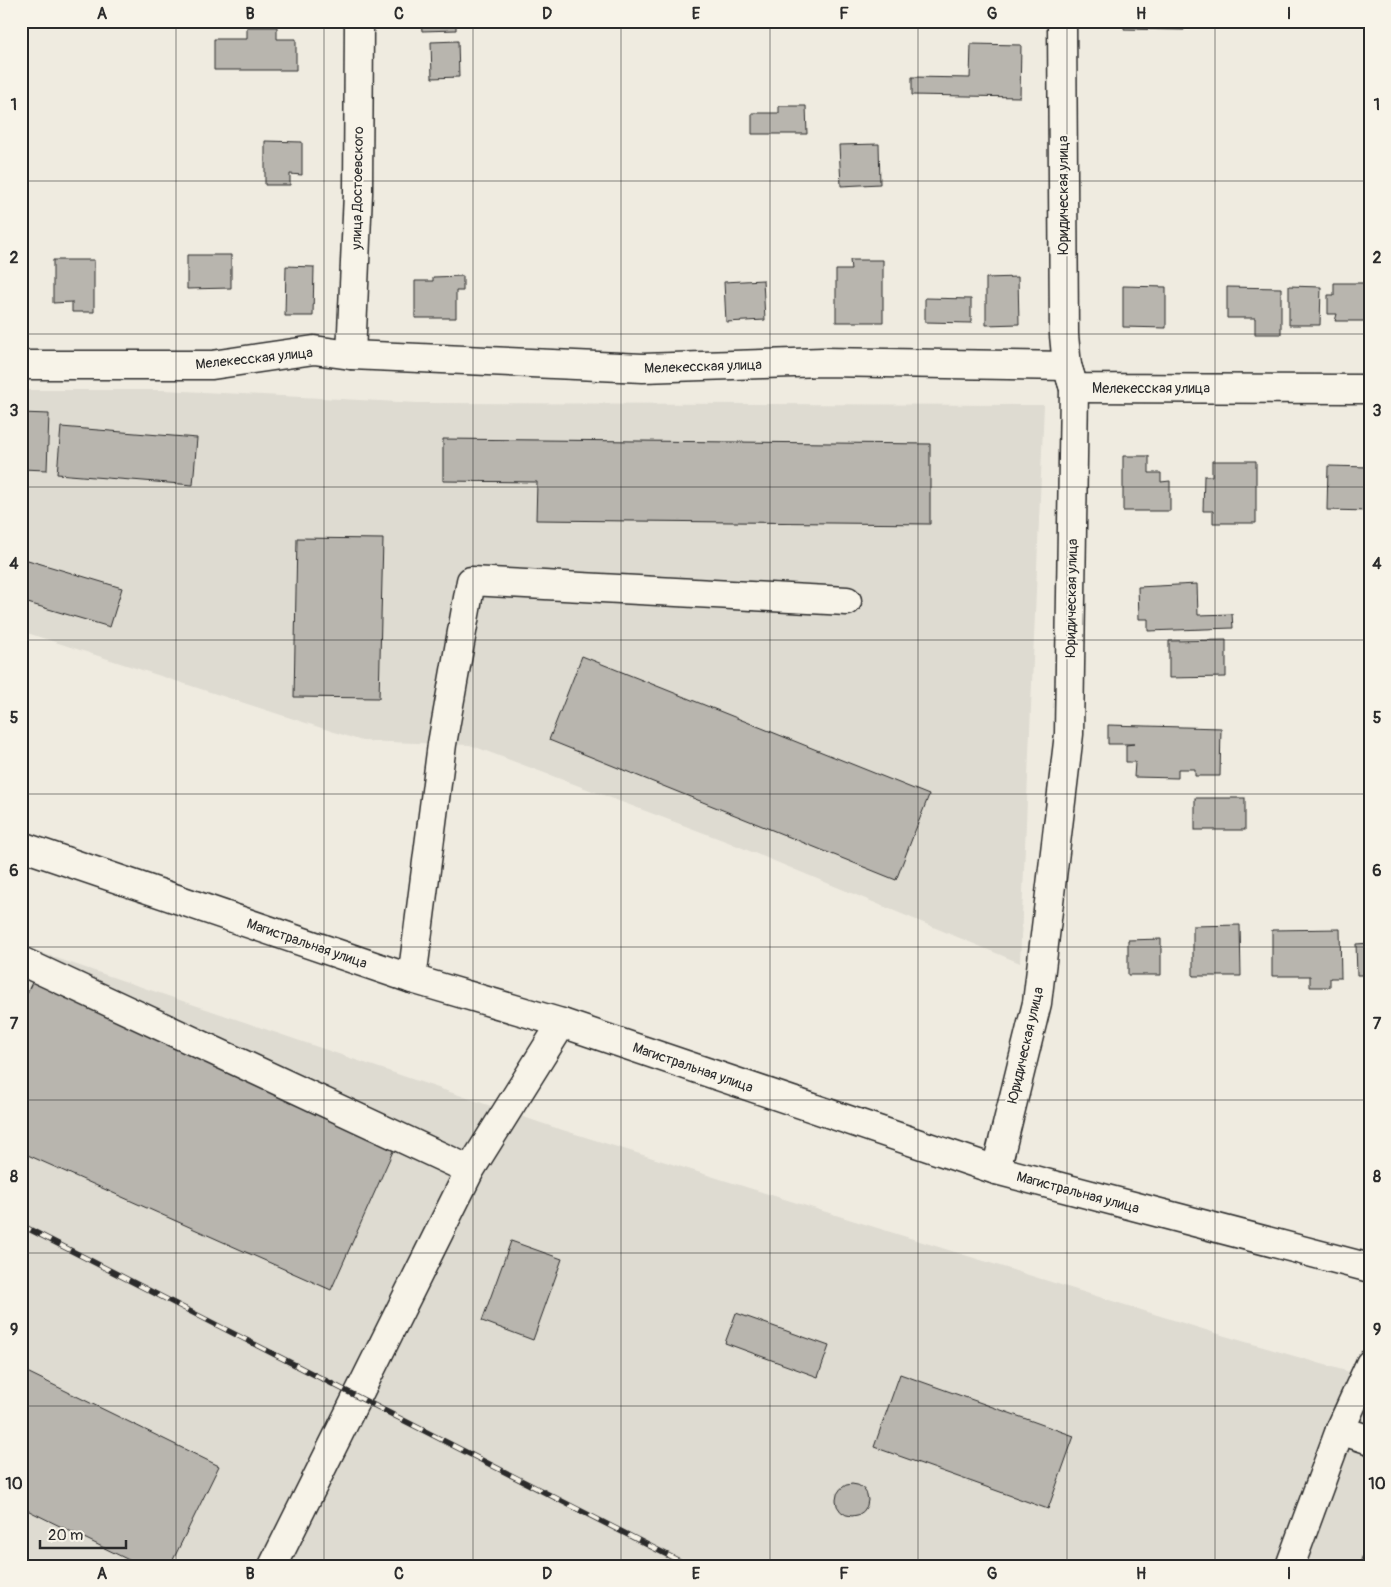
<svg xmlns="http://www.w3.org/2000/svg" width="1391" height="1587" font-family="Pangolin,sans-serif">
<rect width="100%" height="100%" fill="#efebe0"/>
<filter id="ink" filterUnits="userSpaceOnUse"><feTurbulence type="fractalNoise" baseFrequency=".02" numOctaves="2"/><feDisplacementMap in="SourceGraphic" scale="10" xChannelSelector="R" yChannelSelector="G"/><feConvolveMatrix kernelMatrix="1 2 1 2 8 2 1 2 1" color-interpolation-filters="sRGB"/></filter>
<g filter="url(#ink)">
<g fill="#dedbd1">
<path d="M21,390H164L418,403L1044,405L1020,963L728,842L470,745L362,741L21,631Z"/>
<path d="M21,946L553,1127L1225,1336L1370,1378V1566H21Z"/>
</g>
<g fill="#b8b5ae" stroke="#2b2b2b">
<path d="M421,21H456V30L422,31Z"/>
<path d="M1125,21H1185L1184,30L1124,29Z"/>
<path d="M247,27H277V39H296V70H214V39H247Z"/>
<path d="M458,41L459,77L432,78L431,42Z"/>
<path d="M971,44L1021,45L1020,97L912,95V77L970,78Z"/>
<path d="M779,106H806L807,134H752V113H779Z"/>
<path d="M265,141L302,142V175L290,174V185H265Z"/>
<path d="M879,144L880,184L841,186L839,145Z"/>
<path d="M187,255H231V288L187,289Z"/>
<path d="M53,260H94V312H72V302L53,303Z"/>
<path d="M850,260H883V322H836V270H851Z"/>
<path d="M286,266L314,267L313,316H285Z"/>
<rect x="21" y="267" width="3" height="46"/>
<path d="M463,276V291H456V318H415V281H433V277Z"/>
<path d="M1018,277L1019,324L986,325V278Z"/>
<path d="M763,280L765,320L726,322L724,282Z"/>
<path d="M1334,283H1370V321H1335L1337,314H1328V295H1334Z"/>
<path d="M1123,286L1166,287V328L1123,327Z"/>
<path d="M1289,286L1321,287L1320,325H1289Z"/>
<path d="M1227,287L1281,288V334H1255V318H1227Z"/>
<path d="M925,298L971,299V323L925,322Z"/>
<path d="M21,413L49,414L47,470L21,469Z"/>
<path d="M61,427L197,438L193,485L57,474Z"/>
<path d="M443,439L930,444V524L536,520L537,482L443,481Z"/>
<path d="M1123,456H1149V473H1161V482L1170,481V511H1123Z"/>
<path d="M1212,461H1256V523H1213V511H1203L1204,476H1212Z"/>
<path d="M1328,466L1370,467V511L1327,510Z"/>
<path d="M297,538L383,539L379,698L294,697Z"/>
<path d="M21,558L122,588L110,627L21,601Z"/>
<path d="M1197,584L1198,615L1232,614L1233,628L1148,631V619H1139L1138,587Z"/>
<path d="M1226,640V677L1169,678V641Z"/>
<path d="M582,656L929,795L896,880L549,740Z"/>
<path d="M1108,725L1221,728L1220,776H1195V769H1178V778L1134,777L1135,762H1126V745L1134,744H1108Z"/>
<rect x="1195" y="798" width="50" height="32"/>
<path d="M1240,925L1241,976H1193V926Z"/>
<path d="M1340,929L1341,978H1330V987H1310V976H1272V930Z"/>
<path d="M1161,939V975H1128V940Z"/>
<path d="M1370,943V975H1357L1356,944Z"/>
<path d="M34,978L398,1140L331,1290L21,1152V1006Z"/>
<path d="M511,1241L562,1259L533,1340L482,1321Z"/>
<path d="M736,1313L829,1346L818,1377L725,1343Z"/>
<path d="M21,1369L219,1466L170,1566H141L21,1507Z"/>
<path d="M900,1374L1074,1436L1048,1509L874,1447Z"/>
<circle cx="852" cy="1500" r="16"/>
<path d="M1370,1534V1566H1359Z"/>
</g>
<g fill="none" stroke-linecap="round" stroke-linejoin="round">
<g stroke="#2b2b2b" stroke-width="31">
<g id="minor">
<path d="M351,355L358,193L359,21"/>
<path d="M21,365H212L314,350L351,355L643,368L823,362L1067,366L1074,388L1370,389"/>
<path d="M21,846L412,979L562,1023L996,1170L1370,1268"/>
<path d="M21,961L470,1170"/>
<path d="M412,979L442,744L471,581L847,601"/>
<path d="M996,1170L1037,1003L1069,734L1074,388L1067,366L1064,335L1062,21"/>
<path d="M1370,1364L1340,1430L1370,1440"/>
<path d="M273,1566L470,1170L562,1023"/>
<path d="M1290,1566L1340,1430"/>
</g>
</g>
<use href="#minor" stroke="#f7f3e8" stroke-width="28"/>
<g stroke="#2b2b2b" stroke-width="5.5">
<path id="rail" d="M21,1225L689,1566"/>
</g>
<use href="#rail" stroke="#f7f3e8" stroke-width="4" stroke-dasharray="11" stroke-linecap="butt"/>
</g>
</g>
<path fill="none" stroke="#2b2b2b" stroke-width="1" stroke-opacity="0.55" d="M176,21V1566M324,21V1566M473,21V1566M621,21V1566M770,21V1566M918,21V1566M1067,21V1566M1215,21V1566M21,181H1370M21,334H1370M21,487H1370M21,640H1370M21,794H1370M21,947H1370M21,1100H1370M21,1253H1370M21,1406H1370"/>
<g text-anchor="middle" stroke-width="4" stroke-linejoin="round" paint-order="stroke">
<g font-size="14" fill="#2b2b2b" stroke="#f7f3e8">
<text transform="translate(357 188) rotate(-89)" y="5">улица Достоевского</text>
<text transform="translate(1063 195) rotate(-90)" y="5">Юридическая улица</text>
<text transform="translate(254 358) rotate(-6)" y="5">Мелекесская улица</text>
<text transform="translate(703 366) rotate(-2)" y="5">Мелекесская улица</text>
<text x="1151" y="393">Мелекесская улица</text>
<text transform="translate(1071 598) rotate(-89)" y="5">Юридическая улица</text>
<text transform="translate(307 943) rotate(19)" y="5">Магистральная улица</text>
<text transform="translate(1025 1045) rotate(-77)" y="5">Юридическая улица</text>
<text transform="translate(693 1067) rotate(19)" y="5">Магистральная улица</text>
<text transform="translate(1078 1192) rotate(15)" y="5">Магистральная улица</text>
</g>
</g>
<rect width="1391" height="1587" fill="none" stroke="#f7f3e8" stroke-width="55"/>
<path d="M40 1540v8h86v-8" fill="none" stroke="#2b2b2b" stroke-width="2.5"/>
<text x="48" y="1540" font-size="15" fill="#2b2b2b" stroke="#f7f3e8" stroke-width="4" paint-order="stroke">20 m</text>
<rect x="28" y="28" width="1336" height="1532" fill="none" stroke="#2b2b2b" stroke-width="2"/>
<g font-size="16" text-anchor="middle" font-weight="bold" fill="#2b2b2b">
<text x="102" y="19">A</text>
<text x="250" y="19">B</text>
<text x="399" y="19">C</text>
<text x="547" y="19">D</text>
<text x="696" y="19">E</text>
<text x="844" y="19">F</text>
<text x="992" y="19">G</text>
<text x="1141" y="19">H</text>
<text x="1289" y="19">I</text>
<text x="14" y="110">1</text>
<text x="1377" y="110">1</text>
<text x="14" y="263">2</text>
<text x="1377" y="263">2</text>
<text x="14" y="416">3</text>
<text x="1377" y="416">3</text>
<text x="14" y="569">4</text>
<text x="1377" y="569">4</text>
<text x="14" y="723">5</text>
<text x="1377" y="723">5</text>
<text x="14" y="876">6</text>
<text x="1377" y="876">6</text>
<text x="14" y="1029">7</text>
<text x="1377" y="1029">7</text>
<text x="14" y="1182">8</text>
<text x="1377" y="1182">8</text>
<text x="14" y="1335">9</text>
<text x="1377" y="1335">9</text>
<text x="14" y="1489">10</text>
<text x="1377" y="1489">10</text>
<text x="102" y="1579">A</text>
<text x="250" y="1579">B</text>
<text x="399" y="1579">C</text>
<text x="547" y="1579">D</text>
<text x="696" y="1579">E</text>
<text x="844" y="1579">F</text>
<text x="992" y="1579">G</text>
<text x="1141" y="1579">H</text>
<text x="1289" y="1579">I</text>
</g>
</svg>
